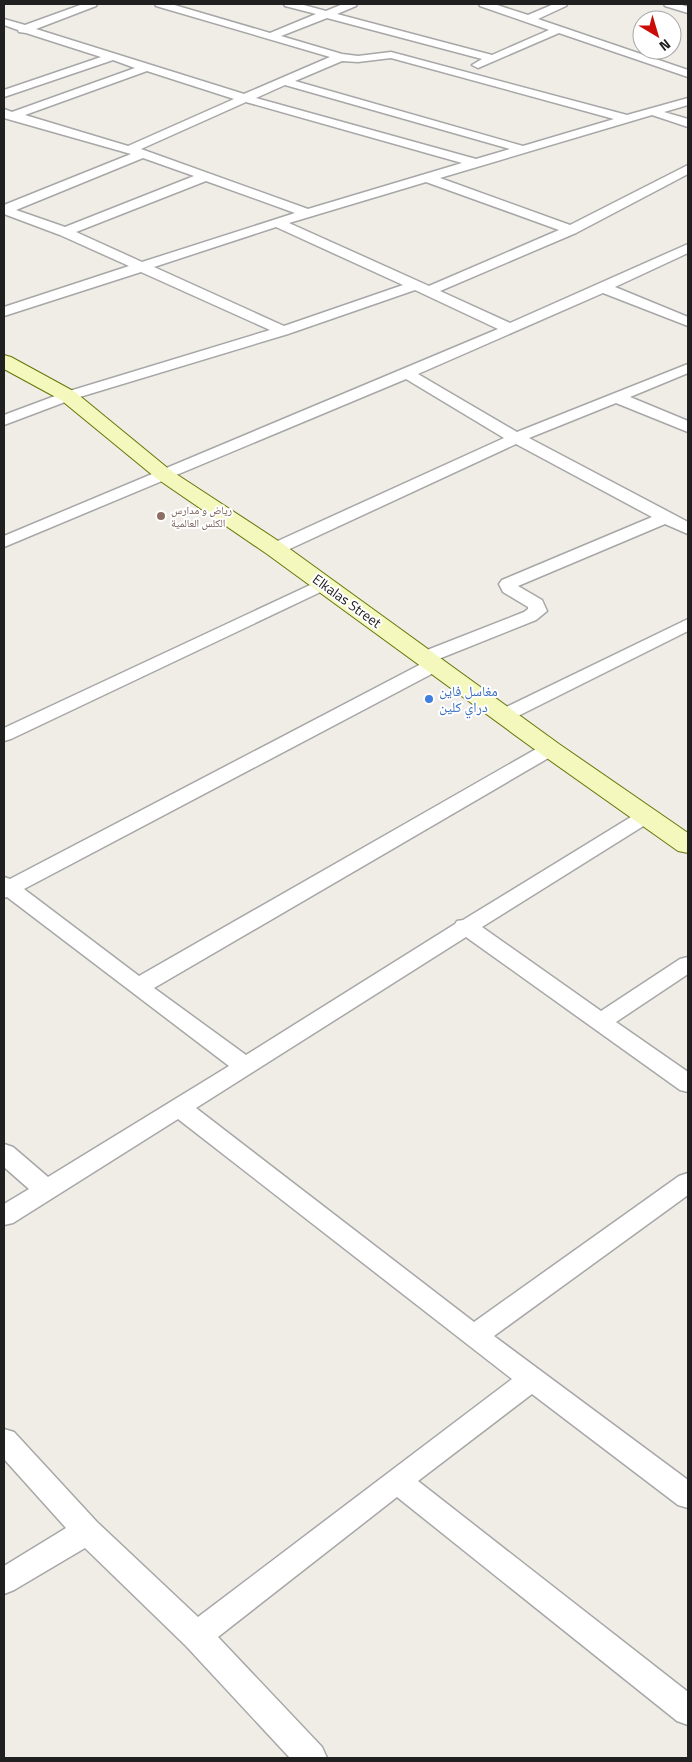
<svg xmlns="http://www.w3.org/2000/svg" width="692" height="1762" font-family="'Titillium Web','Noto Naskh Arabic',sans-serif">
<rect width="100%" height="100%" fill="#f0ede7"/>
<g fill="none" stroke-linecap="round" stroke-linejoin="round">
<g stroke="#a7a7a7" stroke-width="3">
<g id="street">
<path d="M83,4H97L96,6L36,29L244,94L330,57L156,6L155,4H171L270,33L316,14L285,6L284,4H300L326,11L343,4H357L356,6L337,14L492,55L549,30L480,6L479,4H494L528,15L554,4H567L566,6L538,19L688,70V77L559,33L478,68L472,65L482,59L327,18L281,36L342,54L358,56L391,52L627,115L688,98V105L664,112L688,119V127L652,115L440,178L570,225L688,165V174L576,233L440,291L510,323L688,244V253L615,287L688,317V326L603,293L418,374L517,432L688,364V373L630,397L688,421V432L616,403L529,438L688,522V534L665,524L518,586L542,600L547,611L536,620L436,660L441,661L443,665L441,669L24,889L139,976L543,745L550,743L557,745L560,749L557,753L154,988L246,1055L455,924L457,921L463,920L639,812L646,810L653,812L656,816L653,820L482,927L601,1011L680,959L688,957V974L616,1022L688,1072V1092L680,1090L466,937L196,1108L474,1322L679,1176L688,1173V1195L494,1336L688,1480V1508L678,1505L532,1394L418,1481L688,1692V1725L677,1721L397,1497L218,1637L322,1747L327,1758H290L186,1646L85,1548L14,1590L4,1594V1566L66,1528L4,1459V1429L14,1432L97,1522L198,1617L512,1379L178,1119L13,1223L4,1225V1204L29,1189L4,1167V1144L13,1147L48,1177L229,1066L7,897L4,898V877L10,879L423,663L417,662L415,658L417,654L524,612L528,609V607L503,592L499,584L502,580L652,517L516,444L281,553L275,554L269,553L266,549L269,545L504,438L406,379L4,547V536L498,329L415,290L288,334L73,399L4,425V415L63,393L270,330L141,272L4,316V307L129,266L60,235L4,214V205L131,154L4,118V109L12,112L135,68L113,60L4,97V90L101,57L26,33L19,32L18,30L4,25V19L25,25ZM391,58L614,119L523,146L295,81L342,61L358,62ZM147,71L234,99L128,146L25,115ZM285,85L510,149L476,159L256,98ZM246,102L462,163L308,209L141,149ZM143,158L194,176L65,227L16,210ZM206,181L295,213L142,262L76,232ZM426,182L559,230L429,286L289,223ZM276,227L403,285L284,326L154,267Z"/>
<path d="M664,4H679L688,7V13L665,6Z"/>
<path d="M323,579L329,580L332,584L329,588L11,739L4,741V728Z"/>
<path d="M688,619V631L512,719L505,721L498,719L495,715L498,711Z"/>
</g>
</g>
<g stroke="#677608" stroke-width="2">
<path id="secondary" d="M4,355L11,357L75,392L170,470L283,544L559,744L688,833V853L678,851L541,754L267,554L156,478L61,400L4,369Z"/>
</g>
<use href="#street" fill="#fff" fill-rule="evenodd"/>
<use href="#secondary" fill="#f4f8bd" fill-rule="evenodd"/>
</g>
<circle fill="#8d6e63" stroke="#fff" stroke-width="2" cx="161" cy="516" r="5"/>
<circle fill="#3f7fe0" stroke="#fff" stroke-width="2" cx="429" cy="699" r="5"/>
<g text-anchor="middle" stroke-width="4" stroke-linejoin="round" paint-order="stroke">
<g font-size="11" fill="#785e54" stroke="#fff" text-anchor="start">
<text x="171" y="514">رياض و مدارس<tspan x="171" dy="13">الكلس العالمية</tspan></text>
</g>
<g font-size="14" fill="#202020" stroke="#fff">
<text transform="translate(347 601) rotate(36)" y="5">Elkalas Street</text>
</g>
<g font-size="14" fill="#366cbe" stroke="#fff" text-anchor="start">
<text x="439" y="696">مغاسل فاين<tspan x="439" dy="16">دراي كلين</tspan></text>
</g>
</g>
<rect width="692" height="1762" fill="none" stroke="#202020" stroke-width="10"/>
<g transform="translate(657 35) rotate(142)"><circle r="24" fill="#ffffff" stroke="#a6a6a6"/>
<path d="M0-4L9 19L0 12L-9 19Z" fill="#ca0b06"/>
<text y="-8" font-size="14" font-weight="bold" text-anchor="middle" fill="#202020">N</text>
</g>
</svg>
